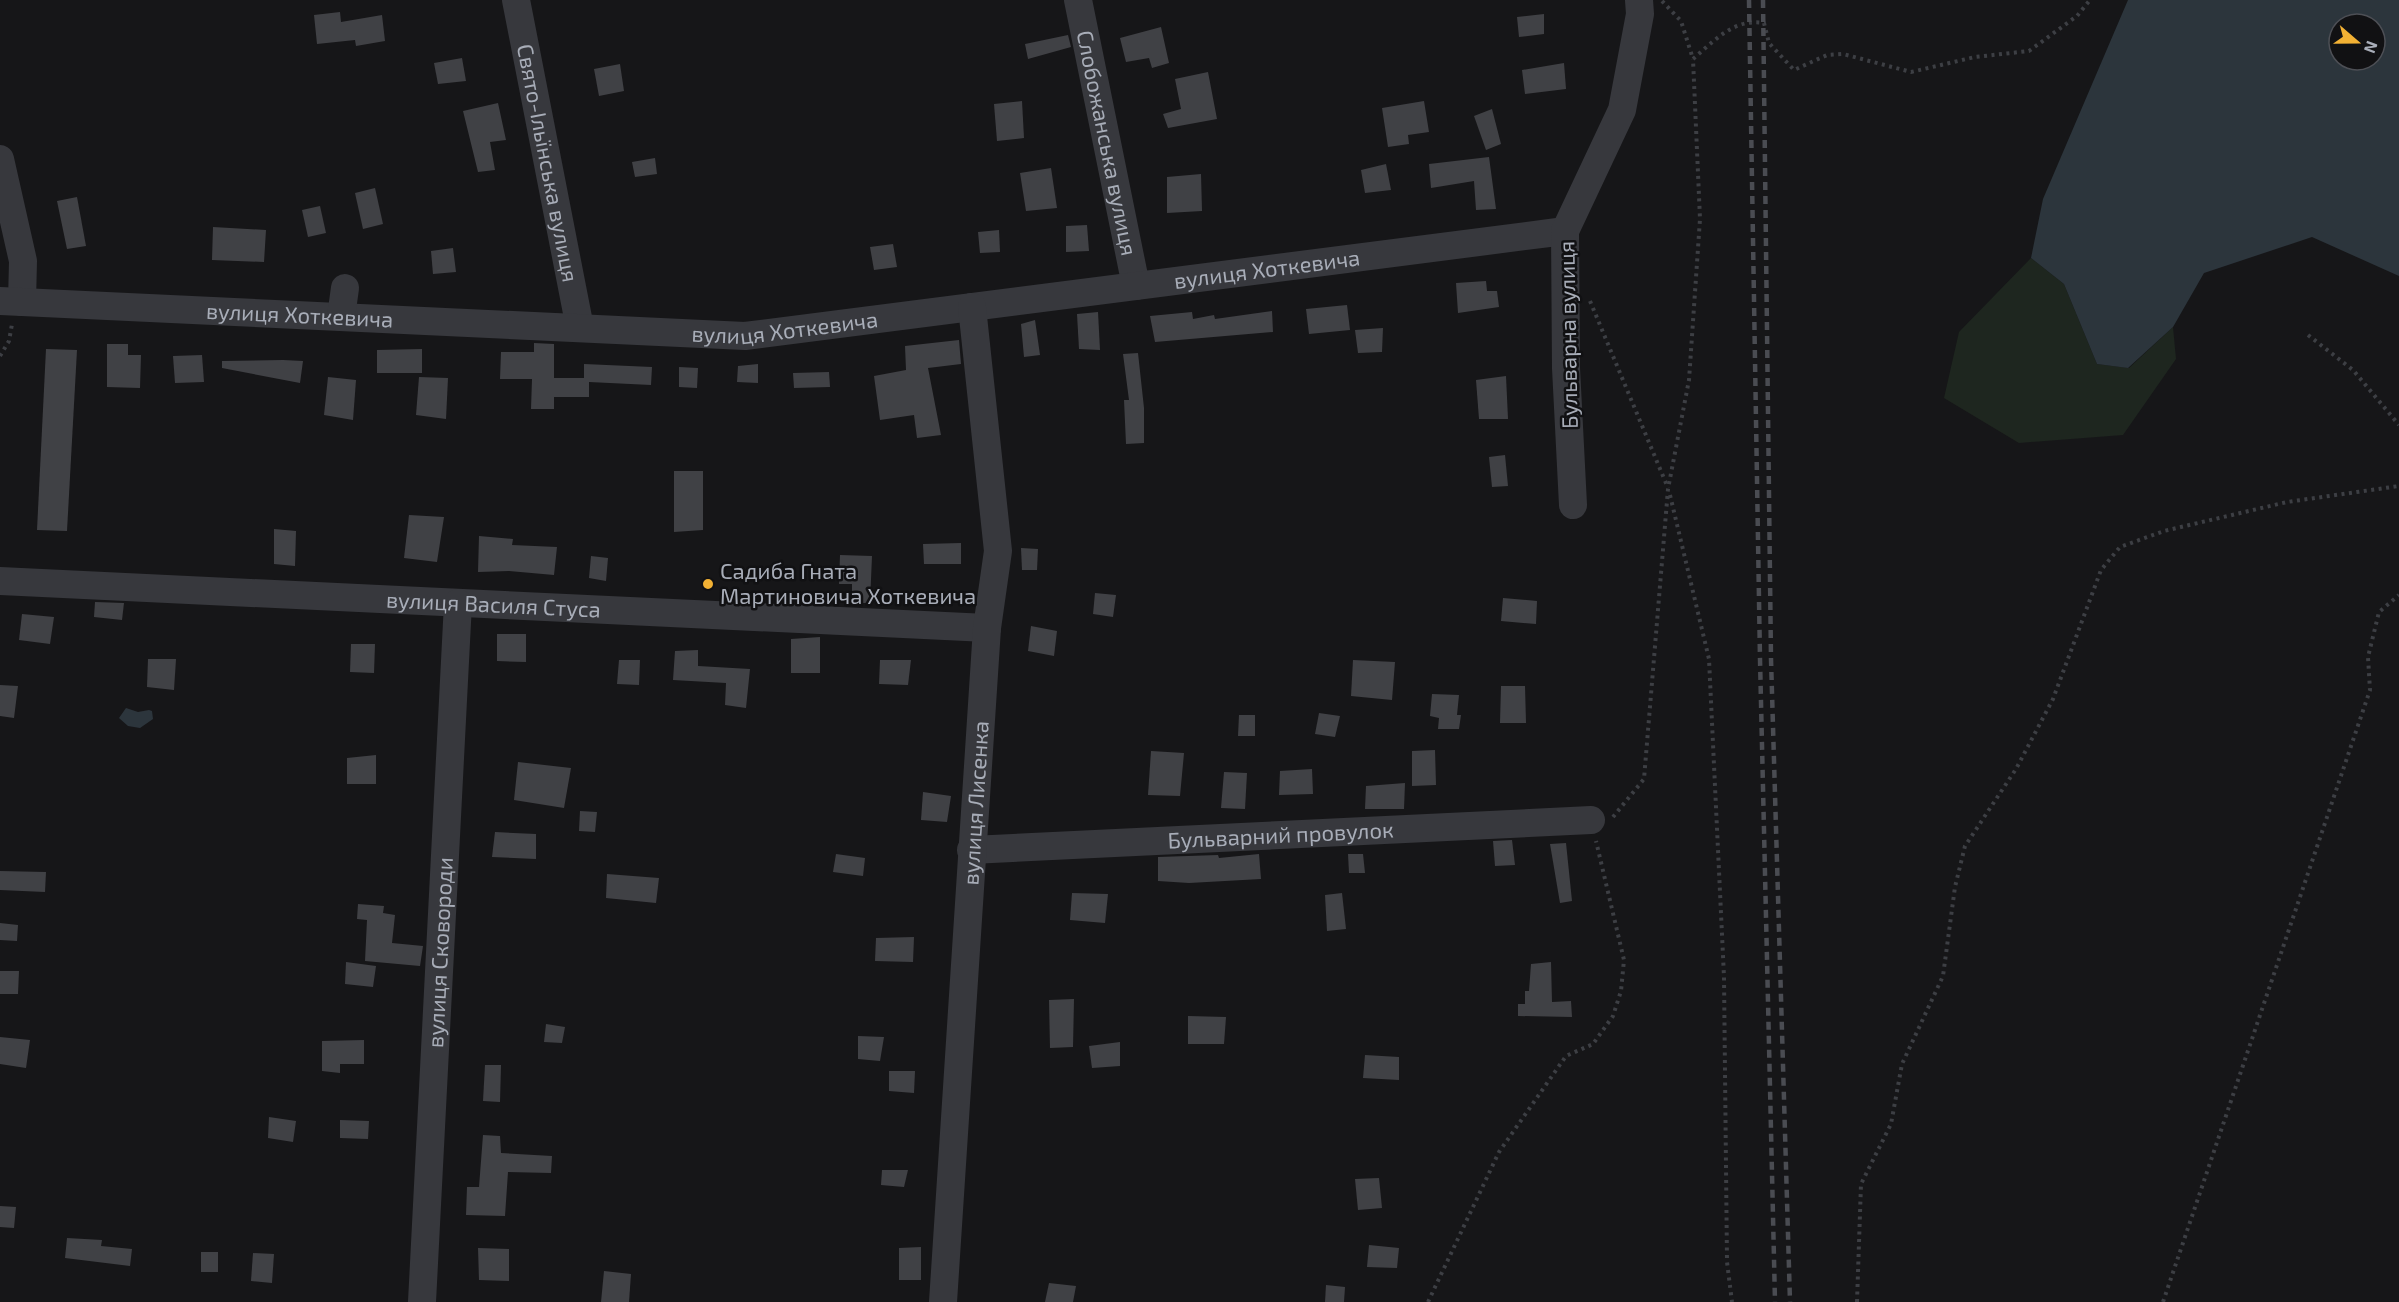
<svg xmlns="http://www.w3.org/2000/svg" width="2399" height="1302" font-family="'Exo 2',sans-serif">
<rect width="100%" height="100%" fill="#161618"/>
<path fill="#1e261f" d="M2031,258L2064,284L2097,364L2129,368L2173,327L2176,359L2123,435L2019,443L1944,398L1959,332Z"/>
<g fill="#2c353c" fill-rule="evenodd">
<path d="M2128,0H2399V276L2312,237L2204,273L2173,327L2128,368L2097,364L2064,284L2031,258L2043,199ZM2339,24H2375V60H2339Z"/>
<path d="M126,708L138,712L149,710L152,711L153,719L140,728L128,726L119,718Z"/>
</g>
<g fill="#404145">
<path d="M340,12L341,22L382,15L385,41L356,46L355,40L317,44L314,15Z"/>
<path d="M1544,14V34L1519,37L1517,17Z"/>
<path d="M1161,27L1169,63L1152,68L1149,58L1126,62L1120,38Z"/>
<path d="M1068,35L1071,47L1028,59L1025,44Z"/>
<path d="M462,58L466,81L438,84L434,63Z"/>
<path d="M1564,63L1566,89L1525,94L1522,70Z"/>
<path d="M620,64L624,91L599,96L594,69Z"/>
<path d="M1208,72L1217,119L1168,128L1163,114L1181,109L1175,79Z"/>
<path d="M1022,101L1024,138L997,141L994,104Z"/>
<path d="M1424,101L1429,132L1408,135L1409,144L1388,147L1382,108Z"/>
<path d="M498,103L506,140L490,142L495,170L478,172L463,111Z"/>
<path d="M1492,109L1501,144L1486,150L1474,116Z"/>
<path d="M1489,157L1496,209L1476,210L1474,181L1431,188L1429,164Z"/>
<path d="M655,158L657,174L635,177L632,162Z"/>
<path d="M1386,164L1391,190L1365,193L1361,170Z"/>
<path d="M1051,168L1057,208L1026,211L1020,173Z"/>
<path d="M1201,174L1202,211L1167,213V177Z"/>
<path d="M375,188L383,224L363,229L355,193Z"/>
<path d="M77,197L86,246L67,249L57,201Z"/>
<path d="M320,206L326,233L308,237L302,210Z"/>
<path d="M1087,225L1089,251L1066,252V226Z"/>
<path d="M213,227L266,230L264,262L212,260Z"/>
<path d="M999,230L1000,252L980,253L978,232Z"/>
<path d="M893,244L897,267L874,270L870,247Z"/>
<path d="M453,248L456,272L433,274L431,251Z"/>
<path d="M1486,281L1487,291H1497L1499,307L1458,313L1456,283Z"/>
<path d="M1347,305L1350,330L1309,334L1306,309Z"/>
<path d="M1272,311L1273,332L1155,342L1150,316L1192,312L1193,319L1214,315L1215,319Z"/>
<path d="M1098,312L1100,350L1079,349L1077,314Z"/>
<path d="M1035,320L1040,355L1024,357L1021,324Z"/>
<path d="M1383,328L1382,352L1358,353L1355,330Z"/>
<path d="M959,340L961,364L928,368L941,435L917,438L914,415L880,420L874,376L906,370L905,346Z"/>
<path d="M534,343L554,344V378H584V364L652,367L651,385L589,382V397H554V409H531L532,379H500L501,352H534Z"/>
<path d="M107,344H128V355H141L140,388L107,387Z"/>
<path d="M46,349L77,350L67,531L37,530Z"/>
<path d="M422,349V373H377V350Z"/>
<path d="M1138,353L1144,408V443L1126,444L1124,400H1129L1123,354Z"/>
<path d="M202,355L204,382L175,383L173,356Z"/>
<path d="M283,360L303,361L300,383L222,368V361Z"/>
<path d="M758,364V383L737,382L738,366Z"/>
<path d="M679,367L698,368L697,388L679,387Z"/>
<path d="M829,372L830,387L794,388L793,373Z"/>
<path d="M1506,376L1508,419H1479L1476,380Z"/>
<path d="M328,377L356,380L353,420L324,415Z"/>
<path d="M419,377L448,378L446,419L416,415Z"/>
<path d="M1505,455L1508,486L1492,487L1489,457Z"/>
<path d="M674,471H703V530L674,532Z"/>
<path d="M409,515L444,517L437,562L404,558Z"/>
<path d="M274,529L296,531L295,566L274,564Z"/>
<path d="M479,536L513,539L512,545L557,547L554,575L509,571L478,572Z"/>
<path d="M961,543V564H924L923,544Z"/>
<path d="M1021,548L1038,549L1037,570H1022Z"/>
<path d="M840,555L872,556L870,603H852V584H839Z"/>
<path d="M591,556L608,558L606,581L589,578Z"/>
<path d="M1095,593L1116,595L1113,617L1093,614Z"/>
<path d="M1503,598L1537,601L1536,624L1501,621Z"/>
<path d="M95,602L124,603L122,620L94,617Z"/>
<path d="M22,614L54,617L50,644L19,640Z"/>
<path d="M1031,626L1057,631L1054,656L1028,651Z"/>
<path d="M497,634H526V662L497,661Z"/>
<path d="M820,637V673H791V639Z"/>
<path d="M351,644H375L374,673L350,672Z"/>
<path d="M698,650V666L750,669L746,708L725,705L726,683L673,680L675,651Z"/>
<path d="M148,659H176L174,690L147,687Z"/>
<path d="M619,660H640L639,685L617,684Z"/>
<path d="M880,660H911L908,685L879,684Z"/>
<path d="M1353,660L1395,662L1392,700L1351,696Z"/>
<path d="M0,685L18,686L14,718L0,716Z"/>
<path d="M1501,686H1525L1526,723H1500Z"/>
<path d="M1432,694L1459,695L1457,715H1461L1459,729H1438L1439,718L1430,716Z"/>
<path d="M1319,713L1340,716L1335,737L1315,734Z"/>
<path d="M1239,715H1255V736H1238Z"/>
<path d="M1435,750L1436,785L1412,786V751Z"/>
<path d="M1151,751L1184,753L1180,796L1148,795Z"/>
<path d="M376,755V784H347V758Z"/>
<path d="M518,762L571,768L564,808L514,800Z"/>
<path d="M1312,769L1313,794L1279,795L1280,771Z"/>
<path d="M1224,772L1247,773L1245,809L1221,808Z"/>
<path d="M1405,783L1404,809H1365L1366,786Z"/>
<path d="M923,792L951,796L947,822L921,820Z"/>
<path d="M580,811L597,812L595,832L579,831Z"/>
<path d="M495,832L536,834V859L492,857Z"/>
<path d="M1512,840L1515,865L1495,866L1493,841Z"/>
<path d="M1566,843L1572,901L1560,903L1550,844Z"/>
<path d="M836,854L865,858L863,876L833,872Z"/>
<path d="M1259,854L1261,879L1189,883L1158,881V857L1218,855L1219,858Z"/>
<path d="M1348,854H1363L1365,873H1349Z"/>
<path d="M0,871L46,872L45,892L0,890Z"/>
<path d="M607,874L659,878L656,903L606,898Z"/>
<path d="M1072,893L1108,894L1105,923L1070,920Z"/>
<path d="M1342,893L1346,929L1327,931L1325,895Z"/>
<path d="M358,904L384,906L383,913L395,915L392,943L423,946L420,966L365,961L367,920L357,919Z"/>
<path d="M0,923L18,925L17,941L0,940Z"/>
<path d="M914,937L913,962L875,961L876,938Z"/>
<path d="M346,962L376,966L373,987L345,984Z"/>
<path d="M1551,962L1552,1002L1571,1001L1572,1017L1518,1016V1004H1525V991H1529L1531,964Z"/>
<path d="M0,971H19L18,994H0Z"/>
<path d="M1074,999L1073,1047L1050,1048L1049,1000Z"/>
<path d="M1188,1016L1226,1017L1224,1044H1188Z"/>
<path d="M546,1024L565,1027L562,1043L544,1042Z"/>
<path d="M858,1036L884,1037L880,1061L858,1059Z"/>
<path d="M0,1037L30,1040L26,1068L0,1064Z"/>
<path d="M364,1040V1064H340V1073L322,1071V1041Z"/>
<path d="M1120,1042V1066L1092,1068L1089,1046Z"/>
<path d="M1365,1055L1399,1057V1080L1363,1078Z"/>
<path d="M485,1065H501L500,1102L483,1101Z"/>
<path d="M889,1071H915L914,1093L889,1091Z"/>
<path d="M269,1117L296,1121L293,1142L268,1138Z"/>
<path d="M340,1120L369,1121L368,1139L340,1138Z"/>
<path d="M483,1135L500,1136L501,1153L552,1156L551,1173L508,1172L505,1216L466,1215L467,1187H479Z"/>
<path d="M882,1170H908L904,1187L881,1185Z"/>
<path d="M1379,1178L1382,1208L1358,1210L1355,1179Z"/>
<path d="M0,1206L16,1207L14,1228L0,1227Z"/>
<path d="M67,1238L102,1240L101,1246L132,1249L130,1266L65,1258Z"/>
<path d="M1369,1245L1399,1248L1397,1268L1367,1267Z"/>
<path d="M921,1247V1280H899V1248Z"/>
<path d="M478,1248L509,1249V1281L479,1280Z"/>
<rect x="201" y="1252" width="17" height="20"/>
<path d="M253,1253L274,1254L272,1283L251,1281Z"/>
<path d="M604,1271L631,1274L629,1302H601Z"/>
<path d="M1049,1283L1076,1286L1073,1302H1045Z"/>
<path d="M1326,1285L1345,1287L1344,1302H1325Z"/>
</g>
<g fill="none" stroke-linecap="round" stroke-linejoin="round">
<g stroke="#3d3f44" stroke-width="4" stroke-dasharray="3 4.5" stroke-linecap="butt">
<path d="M1662,1L1681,21L1693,59C1714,41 1734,18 1764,23L1769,43L1794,70L1827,55L1843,54L1911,72L1975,57L2029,51L2077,16L2090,0"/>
<path d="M1590,301L1668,488"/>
<path d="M2308,335L2353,370L2399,425"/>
<path d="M0,356L9,341L12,324"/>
<path d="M1670,495L1709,659L1724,977L1727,1262L1732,1302"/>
<path d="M1613,817L1644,779L1668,489L1689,380L1700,219L1693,59"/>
<path d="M1428,1302L1499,1152L1566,1056L1593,1044L1613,1016L1621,991L1624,960L1596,841"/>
<path d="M1857,1302L1861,1184L1891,1124L1902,1064L1943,976L1955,887L1965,846L2016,769L2053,699L2101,570L2120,547L2164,531L2287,502L2399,486"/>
<path d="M2163,1302L2370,690L2368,657L2379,612L2399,595"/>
</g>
<g stroke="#37383d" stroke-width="28">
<path id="s1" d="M516,0L580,328"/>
<path id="s2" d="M1078,0L1136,286"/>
<path d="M0,159L23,261L22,302"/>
<path id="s3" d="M0,301L745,336L1565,231"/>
<path d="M341,317L345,288"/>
<path d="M1573,505L1566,368L1565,231L1622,110L1640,14L1639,0"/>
<path id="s4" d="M0,581L987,628"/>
<path id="s5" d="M971,850L1591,820"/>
<path id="s6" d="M422,1302L458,603"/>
<path id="s7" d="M943,1302L987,628L998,551L972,307"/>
</g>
<g stroke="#4a4c52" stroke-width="4.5" stroke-dasharray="8 6" stroke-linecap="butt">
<path d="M1749,0L1760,659L1775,1302"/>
<path d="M1763,0L1771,659L1790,1302"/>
</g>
</g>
<circle fill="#f2b134" stroke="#111113" stroke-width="2" cx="708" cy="584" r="6"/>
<g text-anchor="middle" stroke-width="5" stroke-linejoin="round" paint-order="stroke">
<g font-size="22" fill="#a8adb8" stroke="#111113">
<text dy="8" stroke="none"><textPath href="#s2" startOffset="146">Слобожанська вулиця</textPath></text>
<text dy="8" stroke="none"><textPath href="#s1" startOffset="166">Свято-Ільїнська вулиця</textPath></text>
<text dy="8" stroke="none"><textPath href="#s3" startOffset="1272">вулиця Хоткевича</textPath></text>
<text dy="8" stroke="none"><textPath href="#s3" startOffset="300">вулиця Хоткевича</textPath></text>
<text dy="8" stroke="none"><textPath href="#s3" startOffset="786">вулиця Хоткевича</textPath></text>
<text transform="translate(1568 335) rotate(-91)" y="8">Бульварна вулиця</text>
<text dy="8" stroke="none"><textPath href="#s4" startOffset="494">вулиця Василя Стуса</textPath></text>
<text dy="8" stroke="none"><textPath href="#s7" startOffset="500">вулиця Лисенка</textPath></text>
<text dy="8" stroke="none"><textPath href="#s5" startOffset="310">Бульварний провулок</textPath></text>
<text dy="8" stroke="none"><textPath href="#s6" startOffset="350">вулиця Сковороди</textPath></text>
</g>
<g font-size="22" fill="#a8adb8" stroke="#111113" text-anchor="start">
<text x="720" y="579">Садиба Гната<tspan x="720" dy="25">Мартиновича Хоткевича</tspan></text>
</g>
</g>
<g transform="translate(2357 42) rotate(110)"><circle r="28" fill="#111113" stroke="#4d4f55" stroke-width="1.5"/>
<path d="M0-4.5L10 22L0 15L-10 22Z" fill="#f2b134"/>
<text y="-9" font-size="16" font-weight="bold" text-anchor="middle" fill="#a8adb8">N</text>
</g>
</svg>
